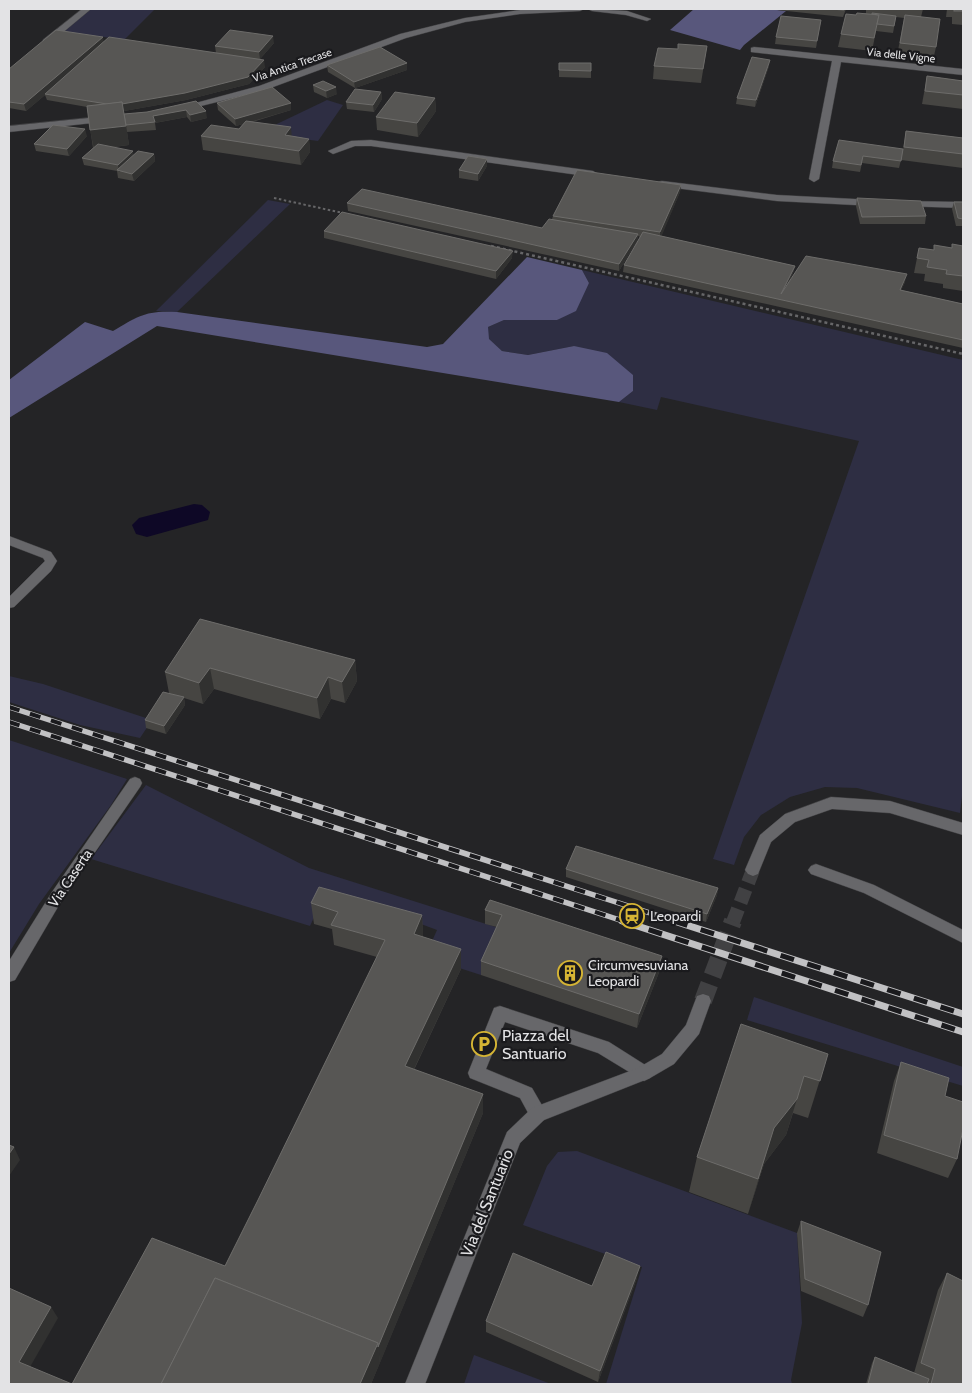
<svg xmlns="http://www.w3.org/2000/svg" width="972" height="1393" font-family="Cabin,sans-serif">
<rect width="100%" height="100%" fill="#242426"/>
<g fill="#2e2e43">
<polygon points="91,9 155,9 124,40 63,31"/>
<polygon points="327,100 343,105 318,141 258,133"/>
<polygon points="268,200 290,204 177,312 156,311"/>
<polygon points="582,270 963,360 963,788 960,813 857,788 825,787 790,797 761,815 744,837 734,865 713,859 859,441 661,397 657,410 619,402 633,391 574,346 528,355 502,351 488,339 488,327 504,320 557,320 589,283"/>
<polygon points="9,676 43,684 152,720 140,738 80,725 9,702"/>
<polygon points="9,740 127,779 111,805 39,904 9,953"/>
<polygon points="146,785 309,868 502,929 481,975 425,957 437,930 327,889 310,926 91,859"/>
<polygon points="754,997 963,1067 963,1086 747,1020"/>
<polygon points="577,1151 797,1233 802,1323 791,1380 792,1384 606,1384 642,1267 523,1225 547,1166 558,1152"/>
<polygon points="474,1355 551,1384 464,1384"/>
</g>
<g fill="#58577c">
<polygon points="694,9 768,9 786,11 744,45 740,50 670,30"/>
<path d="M 527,257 L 582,270 L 589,283 L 576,311 L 557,320 L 504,320 L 488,327 L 489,339 L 502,351 L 528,355 L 574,346 L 607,353 L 633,375 L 633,391 L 619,402 L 157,326 L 9,418 L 9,380 L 85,322 L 113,331 C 138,316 146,310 177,312 L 427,347 L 443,344 Z"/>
</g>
<polygon fill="#0e0826" points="194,504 202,505 210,512 208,520 147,537 136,534 132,525 139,518"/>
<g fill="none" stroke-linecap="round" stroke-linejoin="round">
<polyline stroke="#414143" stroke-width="14" stroke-dasharray="14 7" stroke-linecap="butt" points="733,922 753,870"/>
<polyline stroke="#414143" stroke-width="18" stroke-dasharray="18 9" stroke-linecap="butt" points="703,1001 733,921"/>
<defs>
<g id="service">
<polygon points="82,9 91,9 49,44 43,44 43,40"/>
<polygon points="371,140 593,171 598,174 593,177 371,146 355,146 333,154 328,151 351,141"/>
<polygon points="662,181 777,195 874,200 879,203 874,206 777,201 659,186 659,182"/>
<polygon points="903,201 963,202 963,208 900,206 898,204"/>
<polygon points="9,536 51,552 57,561 51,571 14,607 9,608 9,597 45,561 43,558 9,545"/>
<polygon points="816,864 874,885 963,930 963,943 864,893 811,874 808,870 811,866"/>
<polygon points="500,1006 609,1042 650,1068 652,1073 650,1078 644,1081 598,1053 505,1022 486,1069 532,1088 547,1114 544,1120 538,1122 532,1120 520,1098 470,1078 468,1073 494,1008"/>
</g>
<g id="minor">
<polygon points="584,9 580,11 520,14 465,22 406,38 265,90 181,111 177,108 259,86 400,34 465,18 520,10"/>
<polygon points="588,9 627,11 651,19 647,21 626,15 592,11"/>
<polygon points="754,47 963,69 963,75 841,62 819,179 814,182 809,179 832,61 751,52 751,48"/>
<polygon points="108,116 112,119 111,121 9,132 9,126"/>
<polygon points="135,777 140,779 142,783 140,787 62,900 15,980 9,982 9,961 52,892 130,779"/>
</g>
<g id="tertiary">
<polygon points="831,797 890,801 963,823 963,835 890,813 832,809 795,822 771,842 758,874 753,876 748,874 745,870 760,835 785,814"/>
<polygon points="703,994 709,996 711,1001 699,1034 674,1064 650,1078 544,1120 520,1143 425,1384 405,1384 507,1132 532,1108 638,1068 662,1054 686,1025 697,996"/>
</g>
</defs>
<use href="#service" stroke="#404042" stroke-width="1"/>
<use href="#minor" stroke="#404042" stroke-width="1"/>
<use href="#tertiary" stroke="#404042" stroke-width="1"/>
<polyline stroke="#666668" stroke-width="2" stroke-dasharray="2.5 2.5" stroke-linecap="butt" points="274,198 343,213"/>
<polyline stroke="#666668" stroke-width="2.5" stroke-dasharray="3 3" stroke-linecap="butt" points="491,246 963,354"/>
<use href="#service" fill="#67676a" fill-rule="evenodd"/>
<use href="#minor" fill="#67676a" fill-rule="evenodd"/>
<use href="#tertiary" fill="#67676a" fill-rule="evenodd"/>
<defs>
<g id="rail-far1">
<polyline points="9,707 678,922"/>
<polyline points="9,722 626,922"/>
</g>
<g id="rail">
<polyline points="622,921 963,1032"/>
<polyline points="674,921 963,1014"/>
</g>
</defs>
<use href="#rail-far1" stroke="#c1c1c3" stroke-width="5.5"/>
<use href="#rail" stroke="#c1c1c3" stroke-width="7"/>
<use href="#rail-far1" stroke="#1a1a1d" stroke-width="4" stroke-dasharray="11" stroke-linecap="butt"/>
<use href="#rail" stroke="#1a1a1d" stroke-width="5" stroke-dasharray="14" stroke-linecap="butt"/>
</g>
<g fill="#464542">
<polygon points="768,9 846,9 843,17"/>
<polygon points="866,9 923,9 921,17 936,47 933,60 897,56 904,18 896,17 893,33 876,31 872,51 838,47 841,34 856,15 866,13"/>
<polygon points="947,9 963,9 963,25 952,24 952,17 946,17"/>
<polygon points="821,20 816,48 775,44 776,37"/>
<polygon points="103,37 103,42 216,53 215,46 274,43 260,59 265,67 249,84 186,100 124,111 124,114 147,112 196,101 207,118 191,122 187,117 155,123 156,130 127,132 129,145 114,147 133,155 154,154 155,161 134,181 118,178 117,171 84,165 82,158 93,148 87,107 47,100 45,95 26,111 9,108 9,69"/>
<polygon points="707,46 701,83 653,79 654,66 678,49"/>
<polygon points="407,63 407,70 355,88 328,72 327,65"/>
<polygon points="559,63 591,71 591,78 559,77"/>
<polygon points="769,66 755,107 736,104 737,98"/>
<polygon points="927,76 963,81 963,109 922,104"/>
<polygon points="313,85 337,94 327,98 314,92"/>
<polygon points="381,92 382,99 374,112 347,109 346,102"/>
<polygon points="435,98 436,111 418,137 377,130 376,117"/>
<polygon points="217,103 291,110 252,122 292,136 309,139 310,152 301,165 203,150 201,136 239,129 243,124 236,126 218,110"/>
<polygon points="906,131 963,138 963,168 901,160 899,168 862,163 860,172 832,168 833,161 903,149"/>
<polygon points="87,136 69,156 36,151 34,144"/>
<polygon points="487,166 478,181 459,178 459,170"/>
<polygon points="681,185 680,192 661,236 795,266 793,273 789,281 905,282 901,290 963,304 963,348 623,272 624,265 640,237 638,236 637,241 619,271 348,211 347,203 542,228 552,219 553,216"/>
<polygon points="857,198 926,216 925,224 860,224 856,206"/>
<polygon points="954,202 963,202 963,226 956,226 952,209"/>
<polygon points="324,231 512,258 496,279 324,238"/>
<polygon points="963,246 963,291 943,288 943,284 924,281 925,274 914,273 919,248 933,250"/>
<polygon points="200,619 355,660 357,681 345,703 331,699 320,719 214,689 203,704 184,698 185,705 166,734 146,728 145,720 169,693 165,672"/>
<polygon points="566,869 718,888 717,895 706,922 566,877"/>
<polygon points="490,900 660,970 637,1028 481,975 481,961 497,927 485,924 485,910"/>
<polygon points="311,903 422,915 423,937 461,969 414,1070 483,1094 483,1113 371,1384 72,1384 225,1266 258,1200 377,957 334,945 332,929 314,924"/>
<polygon points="828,1054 808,1118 793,1113 786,1135 764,1164 748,1214 689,1192 697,1157"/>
<polygon points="901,1062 945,1096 957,1159 948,1178 877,1153 894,1081"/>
<polygon points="801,1221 868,1305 863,1317 801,1291 797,1233"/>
<polygon points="947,1273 963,1384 866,1384 872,1363 875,1357 914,1373 938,1290"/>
<polygon points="637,1278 598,1382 486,1332 486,1321 592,1286"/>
</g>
<g fill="#313130">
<polygon points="273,36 274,43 260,59 259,52"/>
<polygon points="103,37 104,44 45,94 45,95 26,111 24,104"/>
<polygon points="264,60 265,67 249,84 186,100 124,111 129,145 94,149 90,130 117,105"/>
<polygon points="770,60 769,66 755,107 756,100"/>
<polygon points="407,63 407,70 355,88 354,82"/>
<polygon points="336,87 337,94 327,98 326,91"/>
<polygon points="381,92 382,99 374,112 373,105"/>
<polygon points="435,98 436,111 418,137 417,123"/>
<polygon points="291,103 291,110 236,126 235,119"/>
<polygon points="186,110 187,117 154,123 153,116"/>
<polygon points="206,111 207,118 191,122 190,115"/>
<polygon points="291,127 292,141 285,135"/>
<polygon points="85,129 87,136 69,156 67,149"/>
<polygon points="309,139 310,152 301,165 299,151"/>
<polygon points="133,151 134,158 119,172 118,165"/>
<polygon points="154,154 155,161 134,181 132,174"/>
<polygon points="487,159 487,166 478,181 478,174"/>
<polygon points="681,185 680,192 660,240 660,232"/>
<polygon points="638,234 637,241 619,271 619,264"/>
<polygon points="513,251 512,258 496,279 496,271"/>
<polygon points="795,266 793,273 780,300 781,294"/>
<polygon points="907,274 905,282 898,297 900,290"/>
<polygon points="355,660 357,681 345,703 342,682"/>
<polygon points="210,668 214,689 203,704 199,683"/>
<polygon points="328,677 331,699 320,719 317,698"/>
<polygon points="184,697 185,705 166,734 164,726"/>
<polygon points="718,888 717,895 706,922 707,914"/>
<polygon points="422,915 423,935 416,955 414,934"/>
<polygon points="461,949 461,969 406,1086 405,1066"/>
<polygon points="662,956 660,970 637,1028 639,1014"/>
<polygon points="804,1076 786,1135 764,1164 748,1214 774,1128"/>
<polygon points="483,1094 483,1113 380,1363 378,1347"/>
<polygon points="14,1147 20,1160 9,1176 9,1154"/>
<polygon points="640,1266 637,1278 598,1382 600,1371"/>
<polygon points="51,1307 58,1318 26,1374 19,1362"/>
<polygon points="378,1343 380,1363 371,1384 360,1384"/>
</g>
<g fill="#575654" stroke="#6d6c6a">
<polygon points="830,9 845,9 844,10"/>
<rect x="954" y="9" width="9" height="2"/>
<polygon points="857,13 879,15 874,38 841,34 846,14 856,15"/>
<polygon points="872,13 896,16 894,26 877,24 879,15 872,14"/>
<polygon points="905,15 940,19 936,47 900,43"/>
<polygon points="781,16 821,20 817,41 776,37"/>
<polygon points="56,30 103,37 24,104 9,102 9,69"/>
<polygon points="230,30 273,36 259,52 215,46"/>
<polygon points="109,37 264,60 248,77 185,93 122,104 122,102 107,104 45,94"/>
<polygon points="678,44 707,46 703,69 654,66 658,48 678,49"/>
<polygon points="380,47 407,63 354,82 327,65"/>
<polygon points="752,57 770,60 756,100 737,98"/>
<polygon points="559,63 591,63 591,71 559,70"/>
<polygon points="927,76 963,81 963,95 925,91"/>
<polygon points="323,81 336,87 326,91 313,85"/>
<polygon points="272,87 291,103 235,119 217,103"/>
<polygon points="355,89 381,92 373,105 346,102"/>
<polygon points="395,92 435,98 417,123 376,117"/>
<polygon points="196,101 206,111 190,115 186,110 153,116 155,122 126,125 124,114 147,112"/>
<polygon points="122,102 126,126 90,130 87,106"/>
<polygon points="246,121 291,127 285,135 309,139 299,151 201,136 211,125 239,129"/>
<polygon points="53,125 85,129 67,149 34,144"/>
<polygon points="906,131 963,138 963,154 904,147"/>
<polygon points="839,140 903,149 901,161 863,156 861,165 833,161"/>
<polygon points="98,144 133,151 118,165 82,158"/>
<polygon points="138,151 154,154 132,174 117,170"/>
<polygon points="468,156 487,159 478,174 459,170"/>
<polygon points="577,170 681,185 660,232 553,216"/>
<polygon points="362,189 542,228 549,219 638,234 619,264 347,203"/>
<polygon points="857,198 921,201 926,216 862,217"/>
<polygon points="954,202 963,202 963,219 958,218"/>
<polygon points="342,212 513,251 496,271 324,231"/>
<polygon points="643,232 795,266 781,294 806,256 907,274 900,290 963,304 963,340 624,265"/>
<polygon points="952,244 963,246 963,276 946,274 947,270 927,267 929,260 917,258 919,248 934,250 934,245 952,248"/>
<polygon points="200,619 355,660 342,682 328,677 317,698 210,668 199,683 165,672"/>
<polygon points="163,692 184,697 164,726 145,720"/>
<polygon points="576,846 718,888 707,914 566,869"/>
<polygon points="319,887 422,915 414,934 461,949 405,1066 483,1094 378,1347 378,1343 215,1278 161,1384 72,1384 152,1238 225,1266 258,1200 385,940 331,925 338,912 311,903"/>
<polygon points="490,900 662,956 639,1014 481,961 502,915 485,910"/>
<polygon points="741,1024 828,1054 820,1081 804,1076 797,1099 774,1128 758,1179 697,1157"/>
<polygon points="901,1062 949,1078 945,1096 963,1102 963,1129 957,1159 884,1135"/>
<polygon points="9,1145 14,1147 9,1154"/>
<polygon points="801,1221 881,1252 868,1305 805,1279"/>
<polygon points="606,1252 640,1266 600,1371 486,1321 513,1253 592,1286"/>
<polygon points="947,1273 963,1281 963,1384 931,1384 935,1369 921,1363"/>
<polygon points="215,1278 378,1343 360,1384 161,1384"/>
<polygon points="9,1288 51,1307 19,1362 72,1384 9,1384"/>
<polygon points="875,1357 929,1379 927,1384 868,1384"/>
</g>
<defs>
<symbol id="station-ring" viewBox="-11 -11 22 22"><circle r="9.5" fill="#1a1a1d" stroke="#d6b534" stroke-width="1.5"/><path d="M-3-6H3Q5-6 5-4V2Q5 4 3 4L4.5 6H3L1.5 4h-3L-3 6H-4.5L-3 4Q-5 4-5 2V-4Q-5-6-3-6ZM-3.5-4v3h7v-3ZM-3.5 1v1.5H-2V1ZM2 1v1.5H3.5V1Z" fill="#d6b534"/></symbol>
<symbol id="building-ring" viewBox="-11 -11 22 22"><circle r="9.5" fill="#1a1a1d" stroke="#d6b534" stroke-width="1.5"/><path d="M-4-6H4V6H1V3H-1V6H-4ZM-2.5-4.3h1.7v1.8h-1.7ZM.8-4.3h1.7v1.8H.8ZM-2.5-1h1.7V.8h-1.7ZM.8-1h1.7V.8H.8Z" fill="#d6b534"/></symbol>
<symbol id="parking-ring" viewBox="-11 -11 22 22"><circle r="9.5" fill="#1a1a1d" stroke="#d6b534" stroke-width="1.5"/><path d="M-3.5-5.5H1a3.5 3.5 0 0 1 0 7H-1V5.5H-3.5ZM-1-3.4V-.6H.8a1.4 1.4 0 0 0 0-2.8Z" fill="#d6b534"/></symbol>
</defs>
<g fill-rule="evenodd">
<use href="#station-ring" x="618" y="902" width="28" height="28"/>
<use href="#building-ring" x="556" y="959" width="28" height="28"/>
<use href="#parking-ring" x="470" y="1030" width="28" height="28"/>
</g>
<g text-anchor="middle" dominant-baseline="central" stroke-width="4.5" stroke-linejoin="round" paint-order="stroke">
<g font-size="11" fill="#e3e3e5" stroke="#1a1a1d">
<text transform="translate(901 55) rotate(6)">Via delle Vigne</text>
<text transform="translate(292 65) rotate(-19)">Via Antica Trecase</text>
</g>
<g font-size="14" fill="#e3e3e5" stroke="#1a1a1d">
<text transform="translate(70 878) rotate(-56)">Via Caserta</text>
</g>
<g font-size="14" fill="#e3e3e5" stroke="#1a1a1d" text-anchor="start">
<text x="650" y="916">Leopardi</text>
<text x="588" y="965">Circumvesuviana<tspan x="588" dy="16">Leopardi</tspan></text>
</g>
<g font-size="16" fill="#e3e3e5" stroke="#1a1a1d" text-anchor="start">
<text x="502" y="1035">Piazza del<tspan x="502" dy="18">Santuario</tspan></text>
</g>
<g font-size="16" fill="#e3e3e5" stroke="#1a1a1d">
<text transform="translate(487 1203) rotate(-68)">Via del Santuario</text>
</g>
</g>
<rect width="972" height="1393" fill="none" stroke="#e3e3e5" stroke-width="20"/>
</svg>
